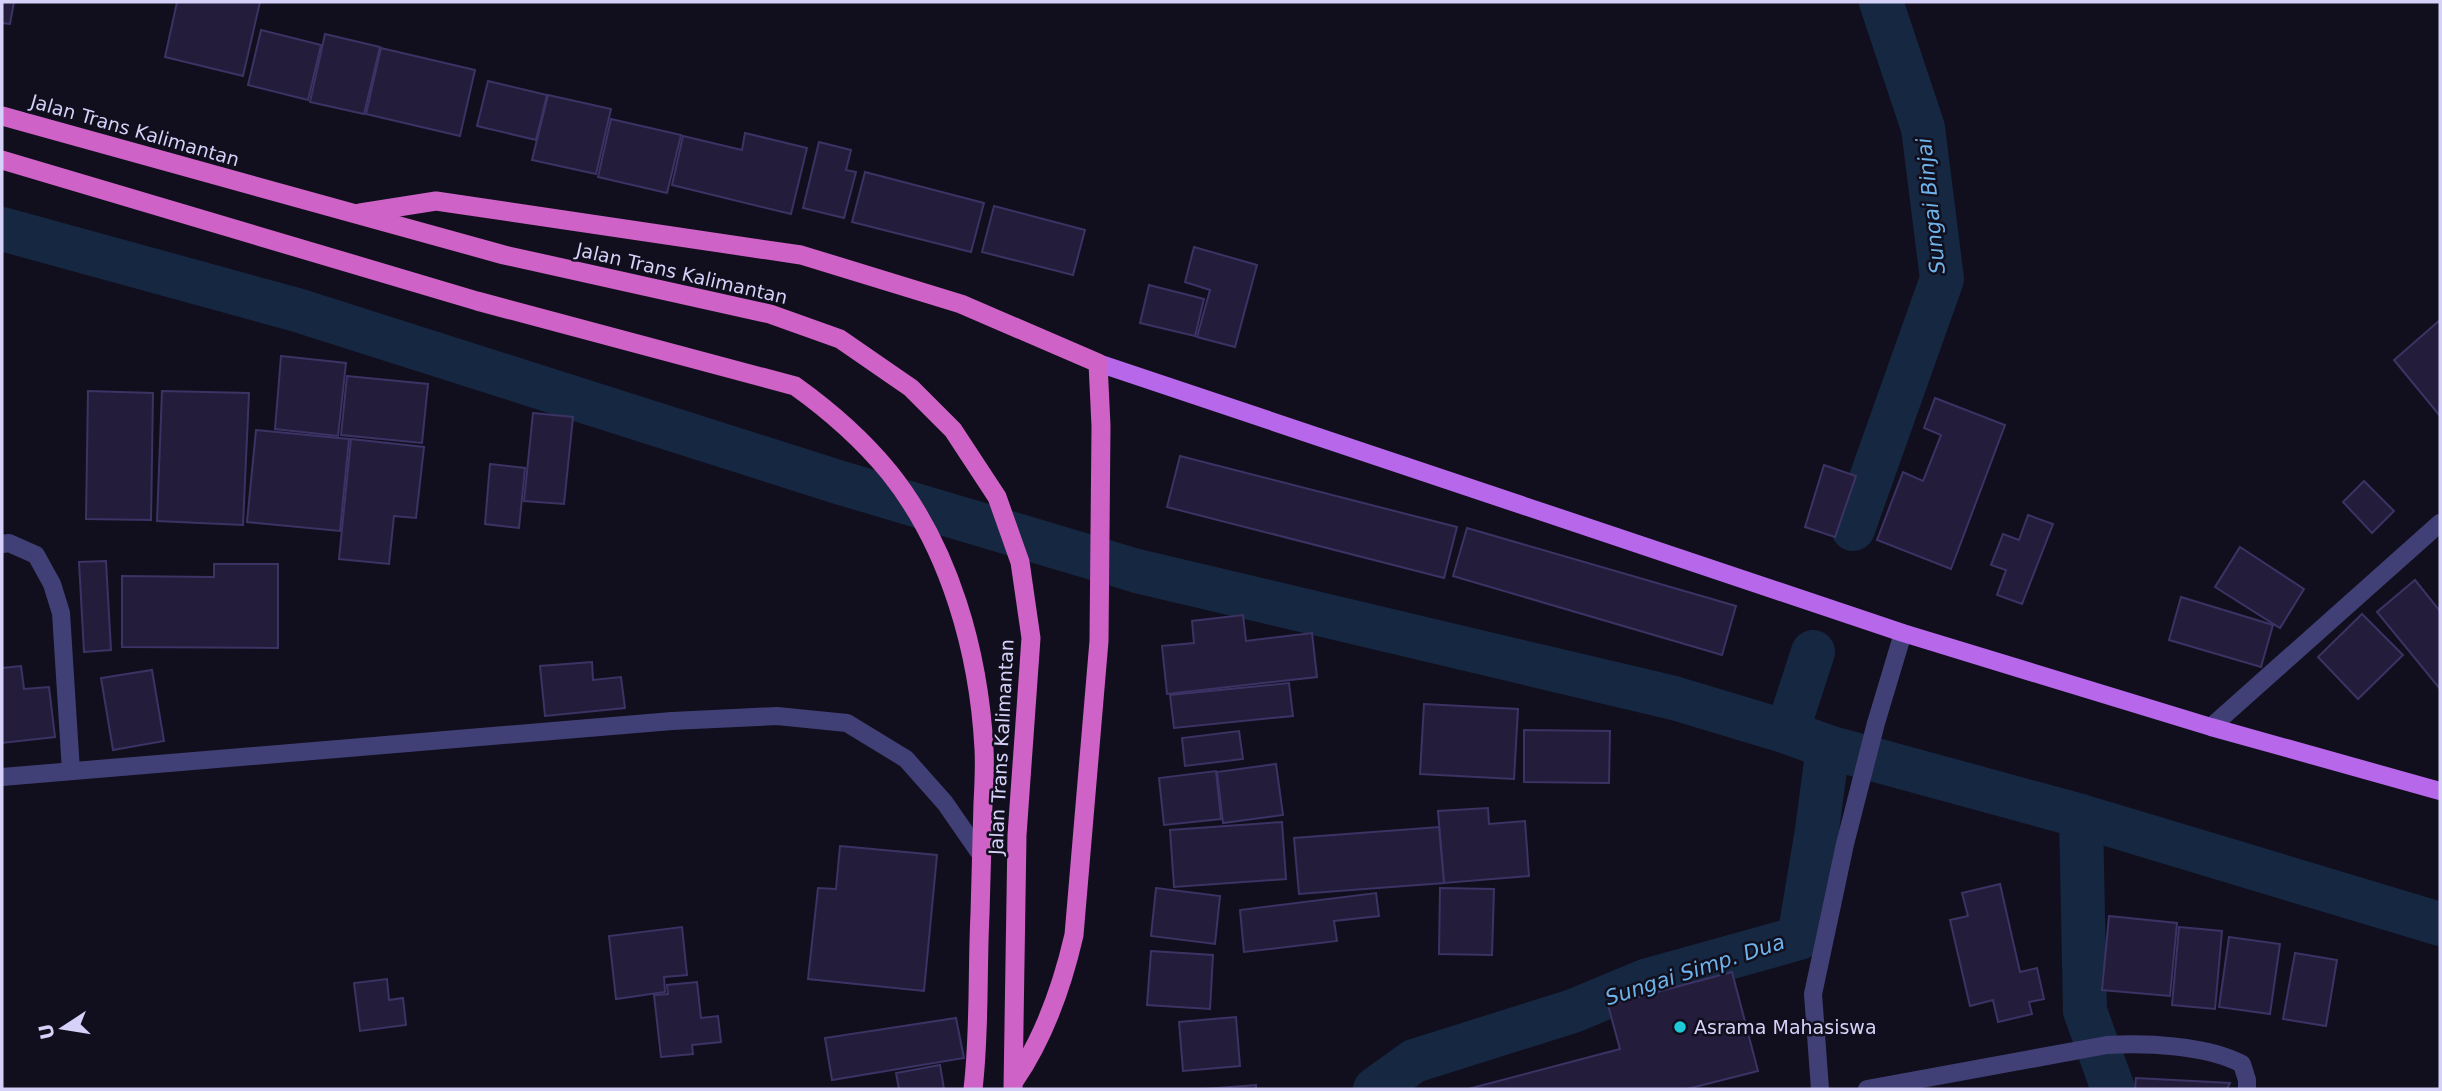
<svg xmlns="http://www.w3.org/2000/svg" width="2442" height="1091" font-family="'DejaVu Sans',sans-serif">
<rect width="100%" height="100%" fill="#110f1d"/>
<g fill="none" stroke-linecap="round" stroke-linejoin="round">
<g stroke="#152741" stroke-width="44">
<polyline points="2,229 297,310 838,482 1137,571 1674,698 1787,732 1828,747 2081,816 2440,924"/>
<polyline points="1853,529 1942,279 1923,128 1881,2"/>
<polyline points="1787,732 1813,652"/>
<polyline points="2081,816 2085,1011 2113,1089"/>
<polyline points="1375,1089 1414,1061 1573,1011 1645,981 1799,938 1817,830 1828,747"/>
</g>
</g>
<g fill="#231d3b" stroke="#3b3364" stroke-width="2">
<polygon points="2,2 14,2 10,24 2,23"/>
<polygon points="177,2 260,2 243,76 165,57"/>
<polygon points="261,30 321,45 308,100 248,85"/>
<polygon points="325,34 380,47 364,114 310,102"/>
<polygon points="381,48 475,70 460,136 366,114"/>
<polygon points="488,81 547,95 536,140 477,126"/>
<polygon points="548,95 611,109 596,174 532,160"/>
<polygon points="611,119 681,135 667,193 598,177"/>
<polygon points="745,133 807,148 791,214 672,185 683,136 742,150"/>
<polygon points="819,142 851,150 846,170 856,172 844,218 803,208"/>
<polygon points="865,172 984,203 971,252 852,222"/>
<polygon points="994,206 1085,230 1073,275 982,252"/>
<polygon points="1194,247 1257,265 1235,347 1197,337 1210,290 1185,282"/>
<polygon points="1149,285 1204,299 1195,336 1140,323"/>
<polygon points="2440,320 2440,416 2394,360"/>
<polygon points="281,356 346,363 338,436 275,429"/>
<polygon points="347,376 428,384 422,443 341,435"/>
<polygon points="88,391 153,393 151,520 86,519"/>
<polygon points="162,391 249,393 243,525 157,521"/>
<polygon points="1935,398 2005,425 1951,569 1877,540 1903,472 1923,481 1941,435 1924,428"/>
<polygon points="533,413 573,417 564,504 524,501"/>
<polygon points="256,430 349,439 340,531 247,522"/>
<polygon points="351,439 424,447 416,518 394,516 389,564 339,559"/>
<polygon points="1180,456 1457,527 1444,578 1167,507"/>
<polygon points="490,464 525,468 519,528 485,524"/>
<polygon points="1824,465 1856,476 1835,537 1805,527"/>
<polygon points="2364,481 2394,511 2372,533 2343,502"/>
<polygon points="2028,515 2053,524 2022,604 1997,595 2006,570 1991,565 2003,534 2019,540"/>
<polygon points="1467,528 1736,606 1722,655 1453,576"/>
<polygon points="2240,547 2304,589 2280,628 2215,587"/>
<polygon points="106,561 111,650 84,652 79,562"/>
<polygon points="214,564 278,564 278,648 122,647 122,576 214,577"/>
<polygon points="2415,580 2440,611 2440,689 2377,612"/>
<polygon points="2181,597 2273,625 2261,667 2169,640"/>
<polygon points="2362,614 2403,655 2358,699 2318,657"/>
<polygon points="1243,615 1246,641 1312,633 1317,677 1167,694 1162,646 1194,643 1192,621"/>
<polygon points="592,662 593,680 621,677 625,708 545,716 540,666"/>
<polygon points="21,666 24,689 49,687 55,737 2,743 2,668"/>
<polygon points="152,670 164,741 113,750 101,678"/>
<polygon points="1289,683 1293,716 1174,728 1170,695"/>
<polygon points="1424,704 1518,709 1514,779 1420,774"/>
<polygon points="1524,730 1610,731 1609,783 1524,782"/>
<polygon points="1239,731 1243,759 1185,766 1182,738"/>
<polygon points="1276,764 1283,815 1223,823 1217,772"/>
<polygon points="1216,771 1221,819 1164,825 1159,778"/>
<polygon points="1488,808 1489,824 1525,821 1529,876 1444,883 1438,811"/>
<polygon points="1282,822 1286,879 1174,887 1170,830"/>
<polygon points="1439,827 1444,883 1299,894 1294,838"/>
<polygon points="840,846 937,855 924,991 808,979 818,888 836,889"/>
<polygon points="2000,884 2020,972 2037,968 2044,999 2029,1002 2032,1014 1998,1022 1993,1000 1970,1006 1950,920 1968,916 1962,893"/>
<polygon points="1156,888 1220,896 1215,944 1151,936"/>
<polygon points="1440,888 1494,889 1492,955 1439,954"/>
<polygon points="1376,893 1379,916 1334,921 1337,941 1244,952 1240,910"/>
<polygon points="2109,916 2177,923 2170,996 2102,990"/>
<polygon points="682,927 687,975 664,977 665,992 616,999 609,936"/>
<polygon points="2179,927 2222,931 2215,1009 2172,1005"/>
<polygon points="2229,937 2280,944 2270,1014 2219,1007"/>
<polygon points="1151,951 1213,955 1210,1009 1147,1005"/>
<polygon points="2295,953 2337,960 2326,1026 2283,1019"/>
<polygon points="1732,972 1758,1071 1687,1089 1468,1089 1620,1049 1608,1005"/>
<polygon points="387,979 389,1000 403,998 406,1025 360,1031 354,983"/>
<polygon points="697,982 701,1018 718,1016 721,1042 692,1045 693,1054 661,1057 654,995 668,994 667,985"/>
<polygon points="1236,1017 1240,1066 1183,1071 1179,1022"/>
<polygon points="956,1018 964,1058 832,1080 825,1038"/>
<polygon points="940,1065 944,1089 899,1089 896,1073"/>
<polygon points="2136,1078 2230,1083 2227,1089 2135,1089"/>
<polygon points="1256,1085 1256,1089 1204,1089"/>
</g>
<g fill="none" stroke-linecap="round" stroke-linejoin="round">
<g stroke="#414076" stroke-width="18">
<polyline points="2,544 9,543 36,555 52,584 61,613 71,771"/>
<polyline points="2211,727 2440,523"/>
<polyline points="2,777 672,721 777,716 847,723 906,759 945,803 981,855"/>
<polyline points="1820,1089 1813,994 1845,844 1876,723 1903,633"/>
<path d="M 1867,1089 L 2107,1045 C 2147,1043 2206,1045 2242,1064 L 2247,1080 L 2247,1089"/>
</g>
<polyline stroke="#b667ea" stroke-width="18" points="1098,363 1903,633 2211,727 2440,791"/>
<g stroke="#cf62c6" stroke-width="19">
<polyline points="2,116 504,255 770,314 840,339 911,388 953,430 997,497 1020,562 1031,638 1017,835 1013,1089"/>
<path d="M 2,160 L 477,301 L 795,386 C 830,411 861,438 889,472 C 950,548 979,653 984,749 C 985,767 984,785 983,803 C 982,840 981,877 980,914 C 977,972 980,1031 973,1089"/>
<path d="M 360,213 L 436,201 L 801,255 L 961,304 L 1098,363 L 1101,426 L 1099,641 L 1074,935 C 1062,987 1045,1036 1015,1080"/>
</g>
</g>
<circle fill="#1ec9d8" stroke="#110f1d" stroke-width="2.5" cx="1680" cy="1027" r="7"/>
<g text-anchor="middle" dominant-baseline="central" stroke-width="5" stroke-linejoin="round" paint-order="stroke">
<g font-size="19" fill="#d5d1f9" stroke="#110f1d">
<text transform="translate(135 130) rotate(16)">Jalan Trans Kalimantan</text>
<text transform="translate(682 273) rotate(13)">Jalan Trans Kalimantan</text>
<text transform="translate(1001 747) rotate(-87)">Jalan Trans Kalimantan</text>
</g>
<g font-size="19" fill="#d5d1f9" stroke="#110f1d" text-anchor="start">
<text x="1694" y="1027">Asrama Mahasiswa</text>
</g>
<g font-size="21" font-style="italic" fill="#6db3ea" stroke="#110f1d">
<text transform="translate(1931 206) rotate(-96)">Sungai Binjai</text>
<text transform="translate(1695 970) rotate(-18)">Sungai Simp. Dua</text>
</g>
</g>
<rect width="2442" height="1091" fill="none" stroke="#d5d1f9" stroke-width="7"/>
<g transform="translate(63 1028) rotate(258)" stroke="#110f1d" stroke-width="5" paint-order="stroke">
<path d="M0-5L12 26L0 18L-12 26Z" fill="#d5d1f9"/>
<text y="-10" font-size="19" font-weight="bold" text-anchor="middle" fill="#d5d1f9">U</text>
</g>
</svg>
